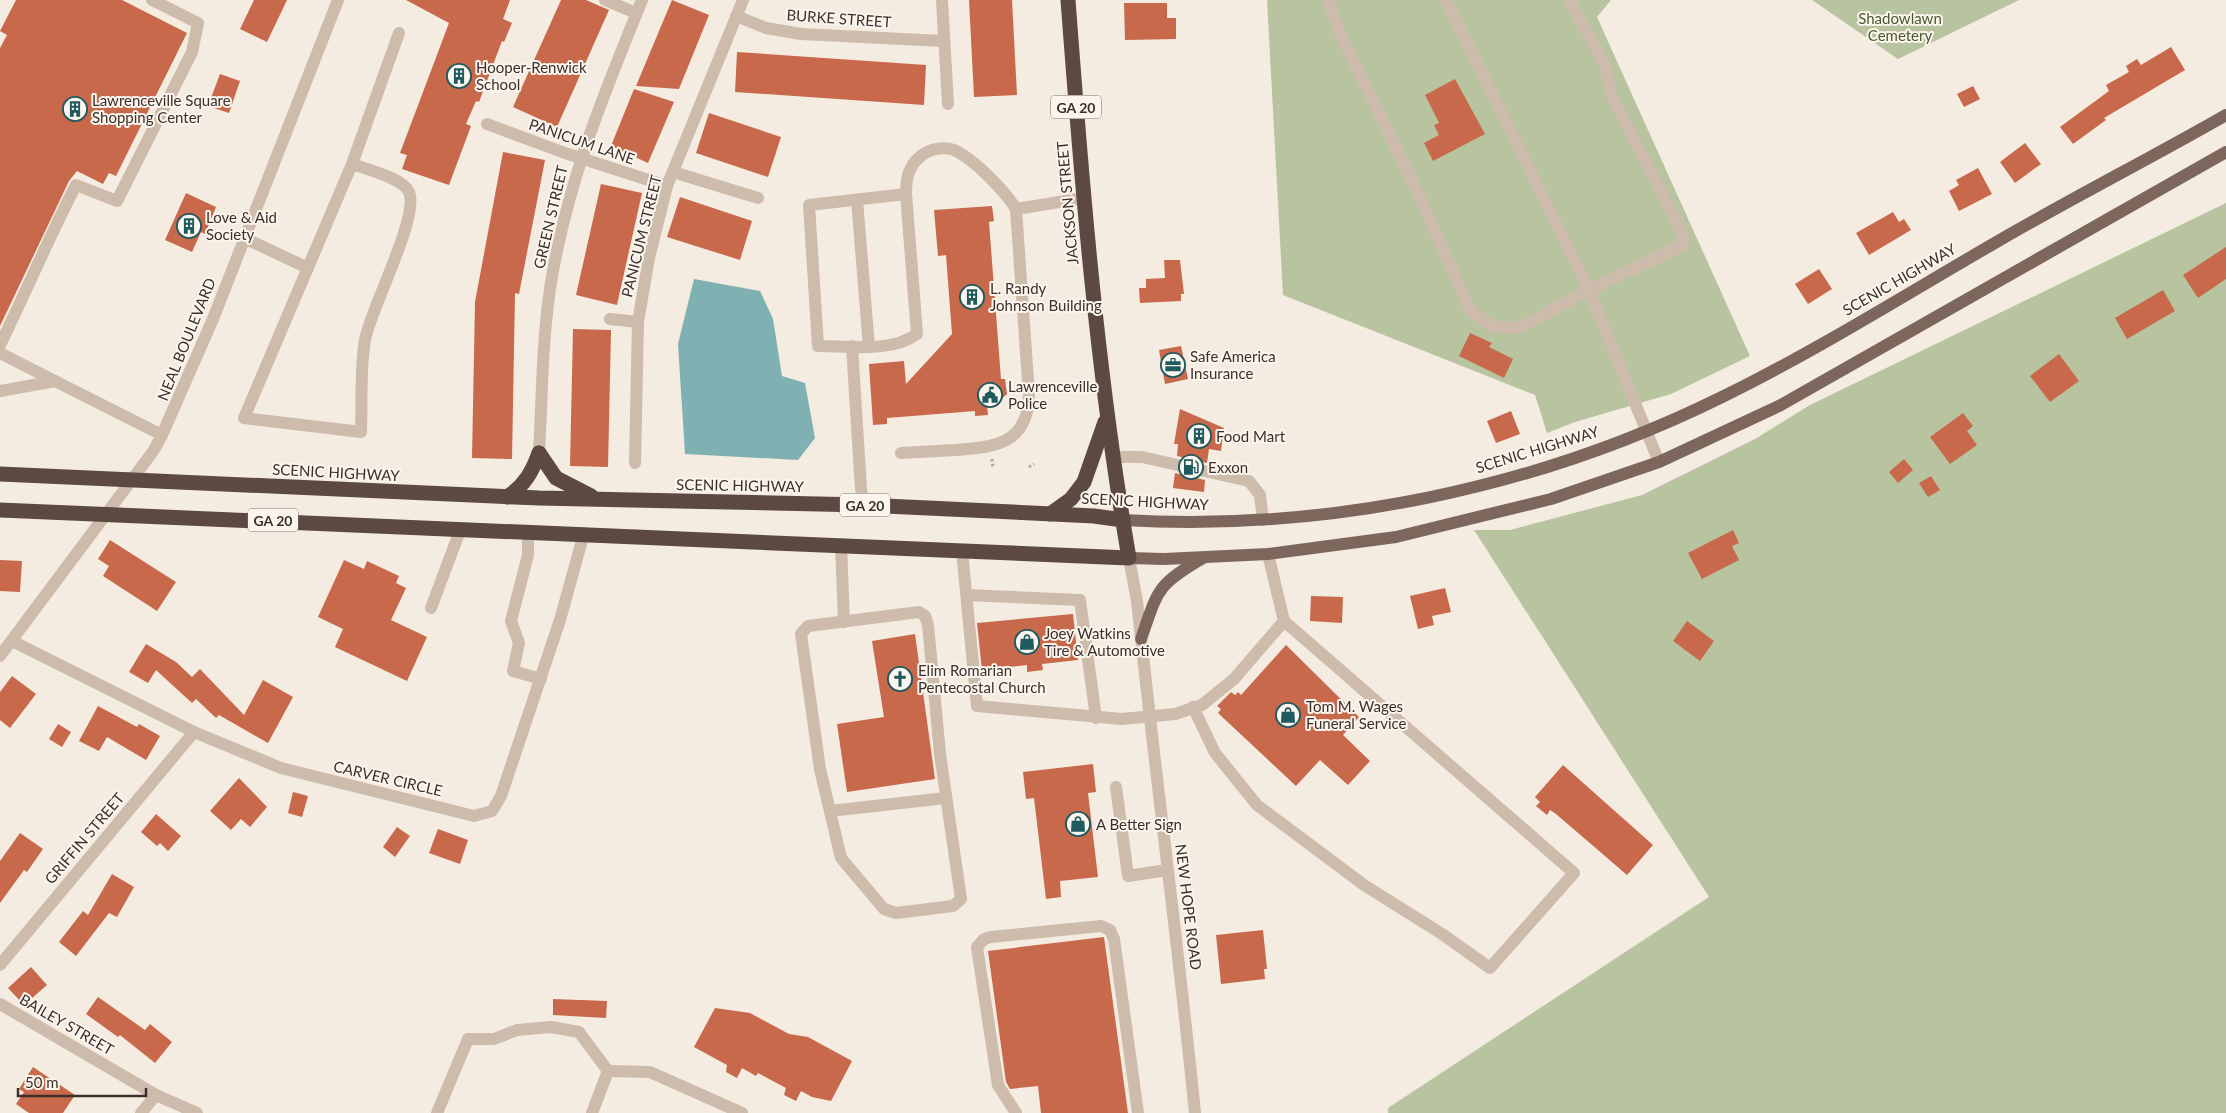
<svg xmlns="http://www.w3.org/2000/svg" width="2226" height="1113" font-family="Lato,sans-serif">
<rect width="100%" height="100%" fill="#f4ebe1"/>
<g fill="#b8c4a0">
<polygon points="1267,0 1611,0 1597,17 1750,356 1671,394 1575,422 1547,433 1535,395 1283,295"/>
<polygon points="1812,0 2019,0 1898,59"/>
<polygon points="2226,203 2226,1113 1388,1113 1388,1108 1709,897 1474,530 1510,530 1642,495 1755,439 1810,405"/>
</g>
<polygon fill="#7fb0b2" points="694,279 760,291 773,319 782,376 805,383 815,438 798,460 685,454 678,344"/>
<g fill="#c8694b">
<polygon points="16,0 122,0 187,33 116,176 109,173 103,184 77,171 69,181 0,326 0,48 7,35 0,31"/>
<polygon points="254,0 287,0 267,42 240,29"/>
<polygon points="406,0 510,0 503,19 512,23 504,42 502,41 479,102 476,101 466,124 471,126 449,185 402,169 407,155 400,153 449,23"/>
<polygon points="561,0 586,0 609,10 557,127 513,107"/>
<polygon points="672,0 709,15 679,89 636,86"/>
<polygon points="969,0 1012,0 1017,95 974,97"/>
<polygon points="1124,3 1167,3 1167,18 1176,18 1176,39 1125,40"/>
<polygon points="2171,47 2185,70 2104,118 2106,120 2073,144 2060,127 2109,91 2106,85 2129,72 2126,66 2137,59 2141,65"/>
<polygon points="737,52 926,65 924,105 735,92"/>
<polygon points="220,74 240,81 229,113 208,106"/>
<polygon points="1455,79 1485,134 1433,161 1424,143 1439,135 1434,125 1439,123 1425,95"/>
<polygon points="1973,86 1980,99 1964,107 1957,94"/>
<polygon points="634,89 674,102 648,163 611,146"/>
<polygon points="709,113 781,137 768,177 696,153"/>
<polygon points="2025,143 2041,164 2015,183 2000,162"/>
<polygon points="503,152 545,160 519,294 515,293 512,459 472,458 475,302"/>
<polygon points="1978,168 1992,194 1959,211 1949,191 1959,185 1956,180"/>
<polygon points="601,184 642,193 617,305 576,295"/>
<polygon points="186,193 216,207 205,234 201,232 192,252 165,240"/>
<polygon points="680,197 752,221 740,260 667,237"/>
<polygon points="992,206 994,221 989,222 1001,379 1005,379 1007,394 997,403 987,406 988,415 975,416 975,411 887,418 887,424 873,425 869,364 904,361 906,384 952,334 946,255 938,256 934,210"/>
<polygon points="1893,212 1899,222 1904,219 1911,230 1869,255 1856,233"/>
<polygon points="2226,247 2226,279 2198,298 2183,275"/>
<polygon points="1164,260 1180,260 1184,294 1181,294 1181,301 1140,303 1139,288 1146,288 1146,279 1165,278"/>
<polygon points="1819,269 1832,289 1808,304 1795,284"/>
<polygon points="2163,290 2175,311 2127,339 2115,318"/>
<polygon points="573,329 611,330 608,467 570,466"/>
<polygon points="1470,333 1492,343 1489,347 1513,359 1504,378 1459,356"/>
<polygon points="1181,346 1188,379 1165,384 1159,350"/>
<polygon points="2059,354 2079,381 2050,402 2030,376"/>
<polygon points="1180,409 1224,428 1221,451 1209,449 1207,463 1177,456 1178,444 1174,444"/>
<polygon points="1511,411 1520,434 1496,443 1487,421"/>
<polygon points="1963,413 1973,426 1967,431 1977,445 1950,464 1930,437"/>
<polygon points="1904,459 1913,470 1898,483 1889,472"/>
<polygon points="1175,473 1205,480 1204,492 1173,488"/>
<polygon points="1931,476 1940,490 1928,497 1919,483"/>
<polygon points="1733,530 1739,543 1732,546 1739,560 1702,579 1688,553"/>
<polygon points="110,540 176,582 157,611 103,576 109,566 98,559"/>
<polygon points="0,560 22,561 20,592 0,591"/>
<polygon points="344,560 364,569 367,561 399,576 396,583 406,588 391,620 427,637 407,681 335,647 343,629 318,617"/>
<polygon points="1445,588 1451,612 1432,616 1434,625 1418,629 1410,596"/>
<polygon points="1311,596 1343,597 1342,623 1310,621"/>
<polygon points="1073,614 1078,660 1042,664 1043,670 1027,672 1027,665 982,670 977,623"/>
<polygon points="1687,621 1714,641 1700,661 1673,641"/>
<polygon points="915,634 935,779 847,792 837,724 884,717 872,641"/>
<polygon points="146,644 176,662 192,677 200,669 244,715 263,680 293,697 268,743 219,715 216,718 196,699 192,703 156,670 148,683 129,672"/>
<polygon points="1286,645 1359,717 1343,735 1370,761 1348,785 1320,760 1296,786 1218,713 1221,709 1217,706 1231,692 1235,695 1238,692 1241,695"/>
<polygon points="12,676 36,694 10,728 0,720 0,692"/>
<polygon points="98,706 137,727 139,724 160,736 146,760 107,737 99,751 79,741"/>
<polygon points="58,724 71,732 62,747 49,739"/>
<polygon points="1093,764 1096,792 1088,793 1098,877 1060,881 1061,897 1046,899 1034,798 1026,799 1023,772"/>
<polygon points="1563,765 1653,845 1627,875 1556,814 1550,810 1547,815 1536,806 1540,802 1535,797"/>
<polygon points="239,778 267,807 250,827 241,819 231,830 210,811"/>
<polygon points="293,792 308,796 302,817 288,813"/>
<polygon points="156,814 181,836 168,851 160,843 157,846 141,832"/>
<polygon points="397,827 410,836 395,857 383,847"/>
<polygon points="438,829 468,840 460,864 429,853"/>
<polygon points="20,833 43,849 27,872 24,870 0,903 0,861"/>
<polygon points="112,874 134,887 117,917 109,913 76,956 59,942 83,911 88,915"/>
<polygon points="1263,930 1267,969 1264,969 1265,979 1221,984 1216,935"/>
<polygon points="1104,937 1128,1113 1041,1113 1038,1086 1010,1089 1006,1082 988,951"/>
<polygon points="31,967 47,985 24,1005 8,988"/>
<polygon points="98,997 145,1030 150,1024 172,1042 155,1063 120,1035 118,1037 86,1014"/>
<polygon points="553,999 607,1001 606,1018 553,1015"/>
<polygon points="715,1008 750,1013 789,1034 808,1037 852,1061 831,1101 812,1097 801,1091 796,1101 784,1095 786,1088 758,1073 756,1076 742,1068 737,1078 726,1072 727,1065 694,1047"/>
<polygon points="33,1067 75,1095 63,1113 29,1113 16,1104 24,1092 19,1089"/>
</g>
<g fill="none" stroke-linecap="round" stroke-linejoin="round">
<g stroke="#b9a596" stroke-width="3" stroke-dasharray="2.5 2.5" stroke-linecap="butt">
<polyline points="992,459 993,469"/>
<polyline points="1029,467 1034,464"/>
</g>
<g stroke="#cdbbac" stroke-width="12">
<polyline points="605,0 636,13"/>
<polyline points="942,0 948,104"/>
<polyline points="1328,0 1340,34 1412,180 1471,312 1494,327 1519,328 1589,290 1683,245 1682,232 1612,97 1605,65 1569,0"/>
<polyline points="1446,0 1589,290 1659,462"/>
<polyline points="736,16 766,28 801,34 943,41"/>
<polyline points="487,124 565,153 667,186"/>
<path d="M 352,164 L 244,418 L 361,432 C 362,403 360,368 365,340 C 370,310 420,216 409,192 C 403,178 366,169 352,164 L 399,33"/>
<polyline points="673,172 758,198"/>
<polyline points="857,200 869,347"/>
<polyline points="1016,209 1083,198"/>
<polyline points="244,238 308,268"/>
<polyline points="610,319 638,322"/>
<path d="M 0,345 C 26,292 49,237 76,185 L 117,201 L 192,52 L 198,23 L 152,0"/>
<polyline points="852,346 861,489 864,505"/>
<polyline points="0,353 55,381"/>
<polyline points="0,391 55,381 162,435"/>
<path d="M 539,453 C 542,399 542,343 550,289 C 566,185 603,96 642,0"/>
<path d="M 901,453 C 920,452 938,451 956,450 C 995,447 1028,444 1029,395 L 1016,209 C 1005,191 974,159 954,150 C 944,146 929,149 921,156 C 908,166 906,179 906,194 L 809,205 L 818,346 C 849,346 891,353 917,334 L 906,194"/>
<polyline points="1112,457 1142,457 1249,481 1260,495 1263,520"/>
<polyline points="635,463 638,322 649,258 667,186 743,0"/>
<polyline points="528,531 528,555 511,621 519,643 513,671 541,679"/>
<polyline points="841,545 844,622"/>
<polyline points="962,551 977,706 1122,719 1175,714 1202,705 1234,679 1284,621 1268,554"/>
<path d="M 1129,558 L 1137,601 C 1155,772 1178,942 1195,1113"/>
<polyline points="967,595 1080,600 1096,718"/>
<polyline points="431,608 461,528"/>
<polygon points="919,612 925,616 928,625 940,754 961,899 953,906 896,913 884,909 841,858 820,769 801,634 808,626"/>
<polyline points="12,641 194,732 281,768 474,816 492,811 501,796 560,620 584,533"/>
<polyline points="0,656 154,450 162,435 213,319 338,0"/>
<polyline points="1193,707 1215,753 1257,805 1364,885 1442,934 1490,968 1574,873 1284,621"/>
<polyline points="1116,787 1128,876 1167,870"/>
<polyline points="830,811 946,798"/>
<polyline points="0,965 194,732"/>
<polyline points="0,1004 156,1095 197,1113"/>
<polyline points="141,1113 156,1095"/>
<polyline points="437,1113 468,1039 494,1039 517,1030 551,1027 579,1032 608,1071"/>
<polyline points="592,1113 608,1071 650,1072 742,1113"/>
<polyline points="1016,1113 998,1085 977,947 984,939 991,937 1101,926 1110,930 1114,939 1138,1113"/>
</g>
<g stroke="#7d675c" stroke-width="12">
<path d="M 1123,520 C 1328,532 1538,488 1722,397 C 1818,350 1908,293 2000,240 C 2074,197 2151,158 2226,115"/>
<polyline points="1129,558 1164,559 1268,554 1396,537 1551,499 1659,462 1779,406 2226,152"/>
<path d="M 1141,639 C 1158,590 1156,585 1203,558"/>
</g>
<g stroke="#5c4a42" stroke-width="15">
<polyline points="539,453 556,478 591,496"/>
<polyline points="0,474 539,498 864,505 1094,516 1123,520"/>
<path d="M 507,497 C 525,485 532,472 539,453"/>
<path d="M 0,510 L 1129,558 C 1097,373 1082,187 1068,0"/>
<polyline points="1050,514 1071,499 1084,482 1105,422"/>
</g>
</g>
<defs>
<symbol id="building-ring" viewBox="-11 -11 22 22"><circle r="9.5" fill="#fbf5ee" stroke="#1f5a5e" stroke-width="1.5"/><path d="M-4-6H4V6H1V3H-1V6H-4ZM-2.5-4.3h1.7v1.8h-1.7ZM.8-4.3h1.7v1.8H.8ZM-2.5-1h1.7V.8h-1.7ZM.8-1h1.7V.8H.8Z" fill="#1f5a5e"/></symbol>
<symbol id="office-ring" viewBox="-11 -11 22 22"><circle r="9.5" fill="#fbf5ee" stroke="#1f5a5e" stroke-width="1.5"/><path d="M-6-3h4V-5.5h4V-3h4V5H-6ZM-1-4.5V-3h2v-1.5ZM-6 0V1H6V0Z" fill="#1f5a5e"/></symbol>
<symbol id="civic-ring" viewBox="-11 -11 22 22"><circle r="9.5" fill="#fbf5ee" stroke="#1f5a5e" stroke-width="1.5"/><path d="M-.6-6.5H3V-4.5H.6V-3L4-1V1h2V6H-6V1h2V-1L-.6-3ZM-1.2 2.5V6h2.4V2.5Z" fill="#1f5a5e"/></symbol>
<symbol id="fuel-ring" viewBox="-11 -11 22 22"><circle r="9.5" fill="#fbf5ee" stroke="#1f5a5e" stroke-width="1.5"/><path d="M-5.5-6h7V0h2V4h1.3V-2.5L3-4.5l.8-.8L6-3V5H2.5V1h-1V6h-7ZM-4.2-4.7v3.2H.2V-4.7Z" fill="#1f5a5e"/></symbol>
<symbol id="shop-ring" viewBox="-11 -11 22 22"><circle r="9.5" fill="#fbf5ee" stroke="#1f5a5e" stroke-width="1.5"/><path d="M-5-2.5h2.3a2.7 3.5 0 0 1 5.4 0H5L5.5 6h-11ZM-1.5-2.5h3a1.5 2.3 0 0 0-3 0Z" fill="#1f5a5e"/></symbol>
<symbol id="church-ring" viewBox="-11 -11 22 22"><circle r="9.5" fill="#fbf5ee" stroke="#1f5a5e" stroke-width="1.5"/><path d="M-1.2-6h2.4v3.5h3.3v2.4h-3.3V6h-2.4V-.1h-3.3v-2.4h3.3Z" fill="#1f5a5e"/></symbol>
</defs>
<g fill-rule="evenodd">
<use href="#building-ring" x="445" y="62" width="28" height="28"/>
<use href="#building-ring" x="61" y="95" width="28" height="28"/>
<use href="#building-ring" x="175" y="212" width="28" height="28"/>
<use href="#building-ring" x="958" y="283" width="28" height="28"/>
<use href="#office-ring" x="1159" y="351" width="28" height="28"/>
<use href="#civic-ring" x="976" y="381" width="28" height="28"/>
<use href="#building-ring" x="1185" y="422" width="28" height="28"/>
<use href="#fuel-ring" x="1177" y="453" width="28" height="28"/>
<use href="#shop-ring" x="1013" y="628" width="28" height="28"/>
<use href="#church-ring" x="886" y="665" width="28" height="28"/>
<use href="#shop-ring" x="1274" y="701" width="28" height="28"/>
<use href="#shop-ring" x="1064" y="810" width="28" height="28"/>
</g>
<g text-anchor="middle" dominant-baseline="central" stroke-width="4" stroke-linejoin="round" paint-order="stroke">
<g fill="#fbf5ee" stroke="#756b66" stroke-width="1">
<rect x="1051" y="95.5" width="50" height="23" rx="4"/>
<rect x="840" y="493.5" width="50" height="23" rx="4"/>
<rect x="248" y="508.5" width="50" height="23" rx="4"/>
</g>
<g font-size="14" font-weight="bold" fill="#3b302b">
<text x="1076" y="107">GA 20</text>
<text x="865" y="505">GA 20</text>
<text x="273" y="520">GA 20</text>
</g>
<g font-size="15" fill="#3b302b" stroke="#fbf5ee">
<text transform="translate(839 18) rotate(4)">BURKE STREET</text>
<text transform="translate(582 141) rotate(19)">PANICUM LANE</text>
<text transform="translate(1067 203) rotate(-95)">JACKSON STREET</text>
<text transform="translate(550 217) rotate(-77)">GREEN STREET</text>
<text transform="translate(641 236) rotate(-76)">PANICUM STREET</text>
<text transform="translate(1899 279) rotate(-30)">SCENIC HIGHWAY</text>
<text transform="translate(186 339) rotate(-68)">NEAL BOULEVARD</text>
<text transform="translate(1537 449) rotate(-17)">SCENIC HIGHWAY</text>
<text transform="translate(336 472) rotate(3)">SCENIC HIGHWAY</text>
<text transform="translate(740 485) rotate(1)">SCENIC HIGHWAY</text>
<text transform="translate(1145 501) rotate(3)">SCENIC HIGHWAY</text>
<text transform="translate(388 778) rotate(13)">CARVER CIRCLE</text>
<text transform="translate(84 838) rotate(-50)">GRIFFIN STREET</text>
<text transform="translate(1189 907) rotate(83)">NEW HOPE ROAD</text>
<text transform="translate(67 1024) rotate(30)">BAILEY STREET</text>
</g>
<g font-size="15" fill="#4a5a2e" stroke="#fbf5ee">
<text x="1900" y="18">Shadowlawn<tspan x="1900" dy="17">Cemetery</tspan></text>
</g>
<g font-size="15" fill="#3b302b" stroke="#fbf5ee" text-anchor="start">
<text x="476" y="67">Hooper-Renwick<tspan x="476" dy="17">School</tspan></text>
<text x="92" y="100">Lawrenceville Square<tspan x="92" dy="17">Shopping Center</tspan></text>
<text x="206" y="217">Love &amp; Aid<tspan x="206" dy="17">Society</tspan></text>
<text x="990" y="288">L. Randy<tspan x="990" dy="17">Johnson Building</tspan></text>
<text x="1190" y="356">Safe America<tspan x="1190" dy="17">Insurance</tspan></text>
<text x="1008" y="386">Lawrenceville<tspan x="1008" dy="17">Police</tspan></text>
<text x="1216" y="436">Food Mart</text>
<text x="1208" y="467">Exxon</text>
<text x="1044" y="633">Joey Watkins<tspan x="1044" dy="17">Tire &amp; Automotive</tspan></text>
<text x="918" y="670">Elim Romarian<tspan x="918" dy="17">Pentecostal Church</tspan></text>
<text x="1306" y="706">Tom M. Wages<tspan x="1306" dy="17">Funeral Service</tspan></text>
<text x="1096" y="824">A Better Sign</text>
</g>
</g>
<path d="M18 1088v8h128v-8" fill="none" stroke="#3b302b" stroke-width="2.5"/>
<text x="25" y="1088" font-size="15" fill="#3b302b" stroke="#fbf5ee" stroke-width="4" paint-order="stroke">50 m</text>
</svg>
